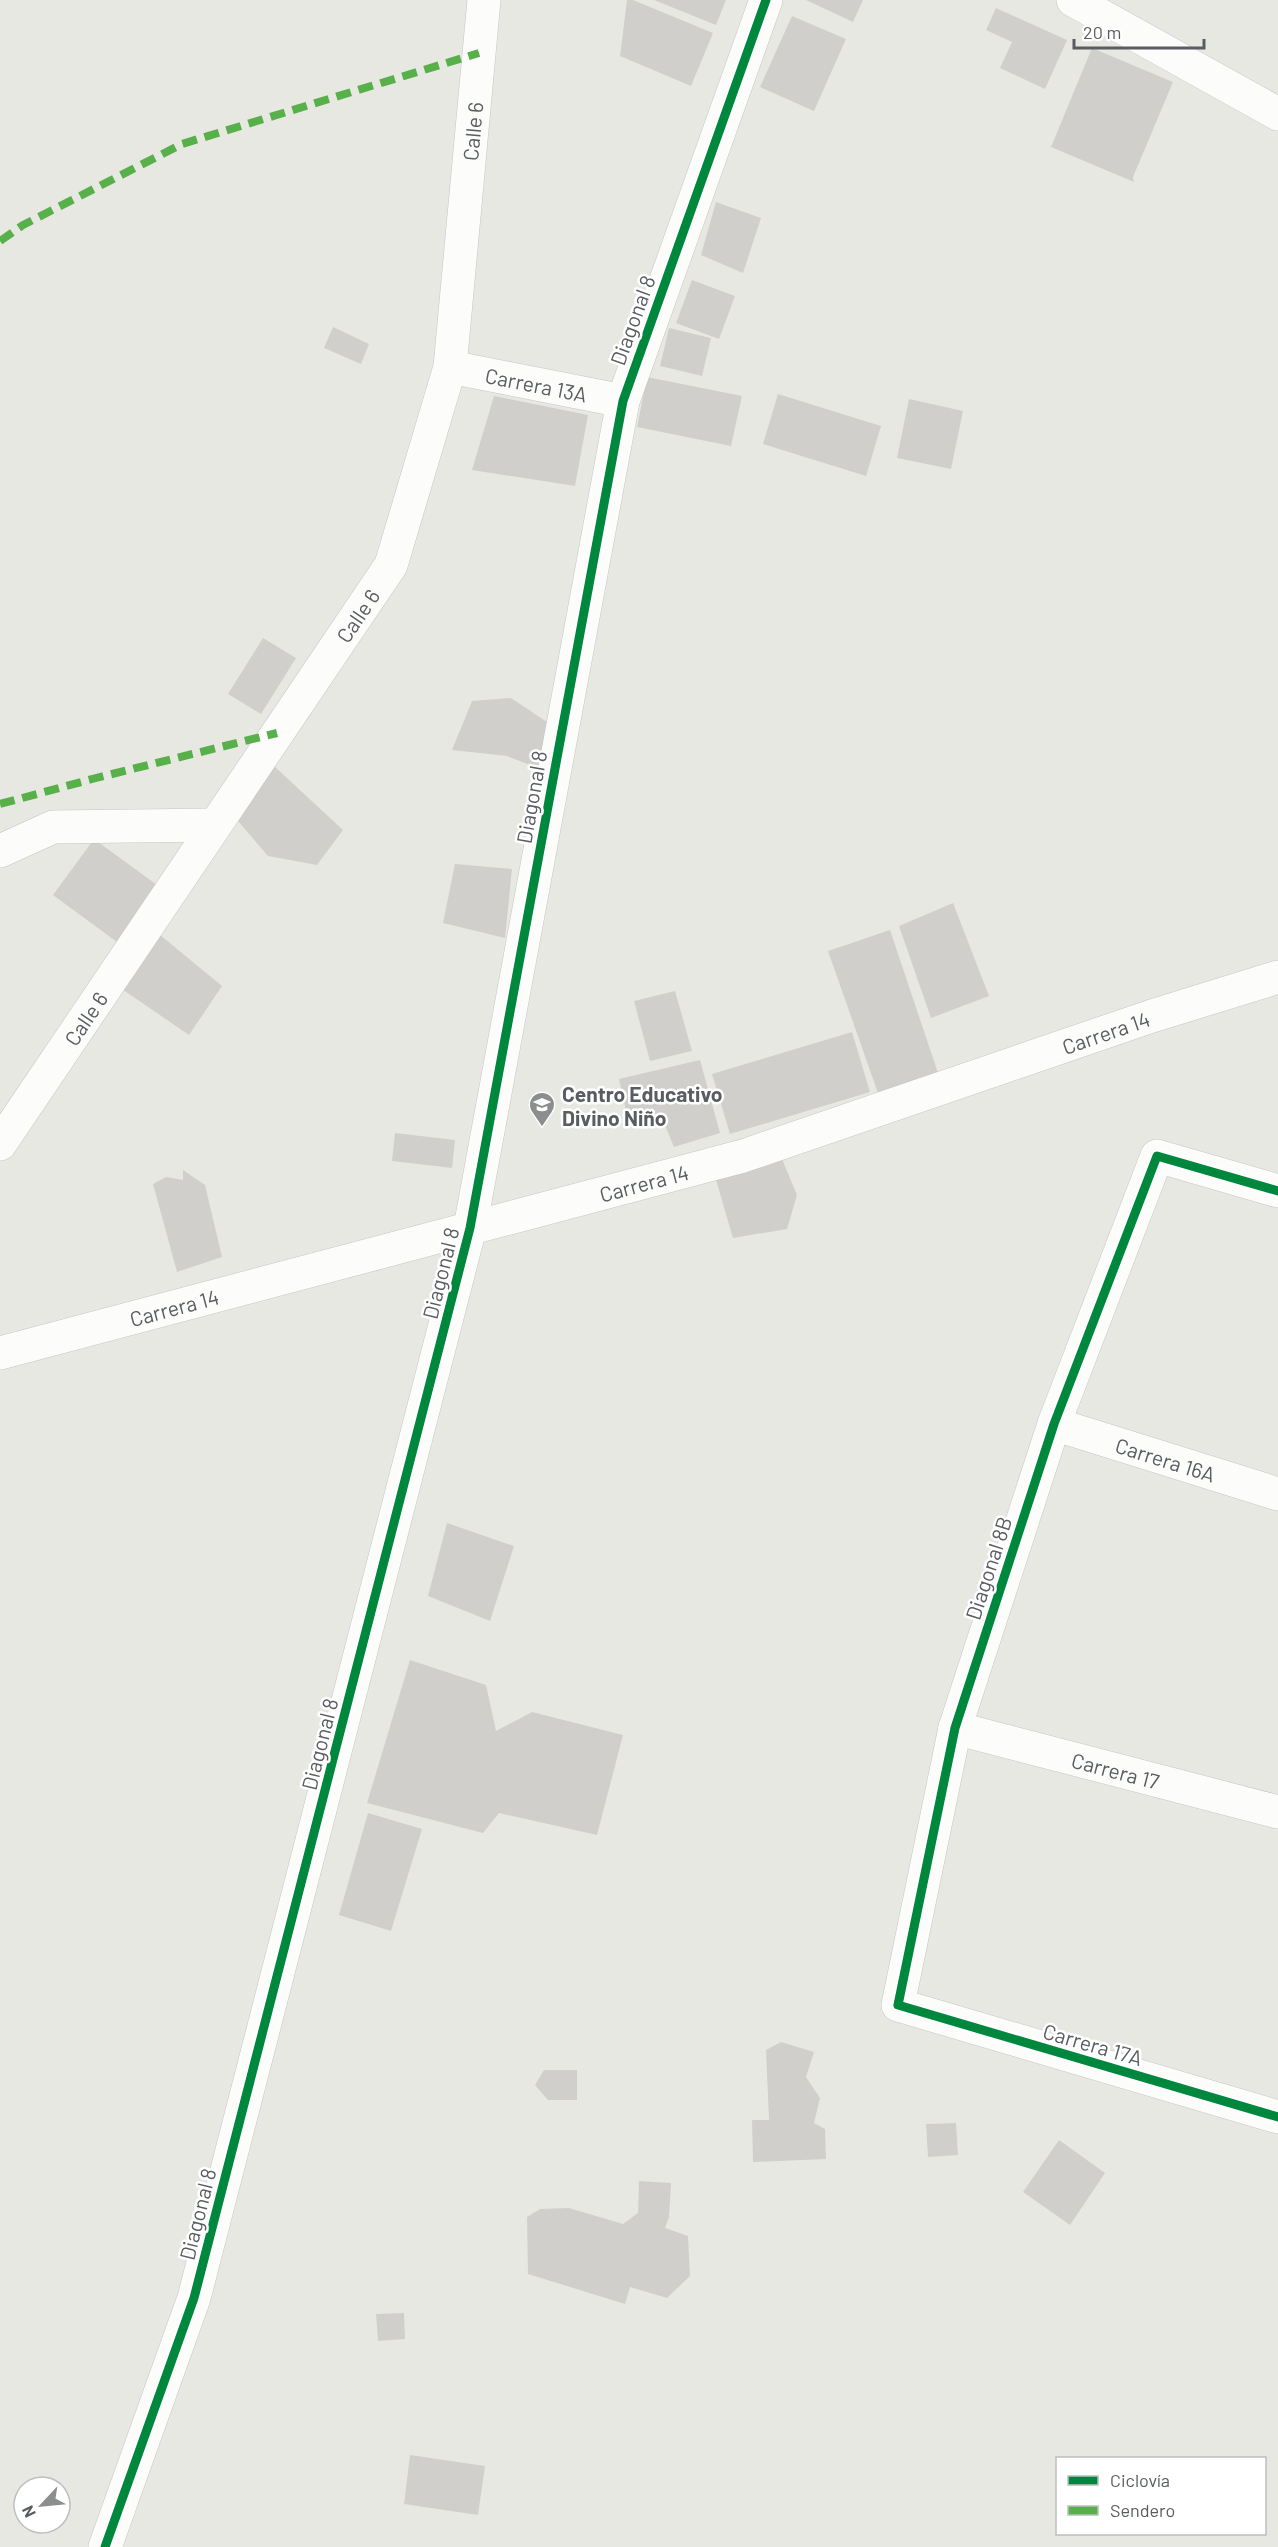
<svg xmlns="http://www.w3.org/2000/svg" width="1278" height="2547" font-family="Barlow,sans-serif">
<rect width="100%" height="100%" fill="#e8e8e3"/>
<g fill="#d0cfcc">
<polygon points="627,0 633,0 713,33 691,86 620,56"/>
<polygon points="654,0 726,0 716,25"/>
<polygon points="806,0 863,0 853,22"/>
<polygon points="996,8 1067,40 1045,89 1000,68 1012,42 986,30"/>
<polygon points="792,16 846,39 814,111 760,87"/>
<polygon points="1092,48 1173,82 1133,177 1134,182 1051,147"/>
<polygon points="716,202 761,218 743,273 701,255"/>
<polygon points="692,280 735,296 719,339 676,323"/>
<polygon points="333,327 369,344 361,364 324,348"/>
<polygon points="669,328 711,338 702,376 660,366"/>
<polygon points="647,377 742,396 731,446 637,427"/>
<polygon points="778,394 881,426 866,476 763,444"/>
<polygon points="494,396 588,415 575,486 472,470"/>
<polygon points="909,399 963,411 951,469 897,458"/>
<polygon points="263,638 296,658 261,714 228,694"/>
<polygon points="511,698 550,724 538,768 507,756 452,750 472,701"/>
<polygon points="274,766 343,830 317,865 268,856 238,821"/>
<polygon points="94,839 157,885 117,942 53,895"/>
<polygon points="455,864 512,869 505,938 443,923"/>
<polygon points="953,903 989,996 931,1018 899,926"/>
<polygon points="890,930 939,1076 879,1096 828,951"/>
<polygon points="160,935 222,986 189,1035 119,987"/>
<polygon points="675,991 692,1051 650,1061 634,1001"/>
<polygon points="852,1032 870,1092 730,1134 712,1074"/>
<polygon points="700,1060 720,1133 674,1147 660,1113 629,1124 619,1079"/>
<polygon points="395,1133 455,1140 452,1168 392,1161"/>
<polygon points="782,1159 797,1195 787,1229 733,1238 716,1180"/>
<polygon points="183,1170 205,1185 222,1257 177,1272 153,1184 166,1177 183,1180"/>
<polygon points="447,1523 514,1546 490,1621 428,1596"/>
<polygon points="410,1660 486,1685 496,1731 532,1712 623,1735 597,1835 499,1813 483,1833 367,1803"/>
<polygon points="368,1813 422,1829 391,1931 339,1915"/>
<polygon points="781,2042 814,2052 806,2077 820,2098 814,2123 825,2129 826,2159 753,2162 752,2120 769,2120 766,2050"/>
<polygon points="544,2070 577,2070 577,2100 548,2100 535,2085"/>
<polygon points="956,2123 958,2155 928,2157 926,2124"/>
<polygon points="1059,2140 1105,2173 1070,2225 1023,2192"/>
<polygon points="639,2181 671,2183 669,2217 665,2228 688,2236 690,2276 667,2298 630,2287 625,2304 528,2274 527,2217 540,2209 569,2208 623,2224 638,2213"/>
<polygon points="404,2313 405,2339 378,2341 376,2314"/>
<polygon points="410,2455 485,2466 478,2515 404,2504"/>
</g>
<g fill="none" stroke-linecap="round" stroke-linejoin="round">
<defs>
<g id="minor">
<polyline points="1073,0 1278,114"/>
<path id="s1" d="M 450,367 L 623,401"/>
<polyline points="0,851 53,827 214,825"/>
<path id="s2" d="M 0,1144 L 391,565 L 450,367 L 484,0"/>
<polyline points="1278,1191 1157,1156 1054,1424 955,1728 898,2005 1278,2117"/>
<path id="s3" d="M 0,1353 L 743,1156 L 1152,1016 L 1278,977"/>
<path id="s4" d="M 1054,1424 L 1278,1494"/>
<path id="s5" d="M 955,1728 L 1278,1812"/>
<polyline points="105,2547 194,2298 470,1228 623,401 766,0"/>
</g>
</defs>
<use href="#minor" stroke="#c5c5c5" stroke-width="34"/>
<use href="#minor" stroke="#fcfcfb" stroke-width="33"/>
<g stroke="#58b04a" stroke-width="8" stroke-dasharray="15 8" stroke-linecap="butt">
<polyline points="0,241 23,225 182,144 479,53"/>
<polyline points="0,804 96,778 277,733"/>
</g>
<defs>
<g id="cycleway">
<polyline points="1278,1191 1157,1156 1054,1424 955,1728 898,2005 1278,2117"/>
<polyline points="105,2547 194,2298 470,1228 623,401 766,0"/>
</g>
</defs>
<use href="#cycleway" stroke="#fff" stroke-width="13"/>
<use href="#cycleway" stroke="#00873e" stroke-width="9"/>
</g>
<defs>
<symbol id="school-pin" viewBox="-11 -11 22 30"><path d="M0 17L-7.5 6A9.5 9.5 0 1 1 7.5 6Z" fill="#8b8d8e" stroke="#fff"/><path d="M0-5L7-2L0 1L-7-2ZM-4 1L0 2.5L4 1V4Q0 6-4 4Z" fill="#fff"/></symbol>
</defs>
<g fill-rule="evenodd">
<use href="#school-pin" x="527" y="1090" width="30" height="40"/>
</g>
<g text-anchor="middle" dominant-baseline="central" stroke-width="5" stroke-linejoin="round" paint-order="stroke">
<g font-size="21" fill="#595c60" stroke="#fff">
<text stroke="none"><textPath href="#s2" startOffset="1142">Calle 6</textPath></text>
<text transform="translate(632 320) rotate(-70)">Diagonal 8</text>
<text stroke="none"><textPath href="#s1" startOffset="88">Carrera 13A</textPath></text>
<text stroke="none"><textPath href="#s2" startOffset="638">Calle 6</textPath></text>
<text transform="translate(531 797) rotate(-80)">Diagonal 8</text>
<text stroke="none"><textPath href="#s2" startOffset="152">Calle 6</textPath></text>
<text stroke="none"><textPath href="#s3" startOffset="1152">Carrera 14</textPath></text>
<text stroke="none"><textPath href="#s3" startOffset="666">Carrera 14</textPath></text>
<text transform="translate(440 1273) rotate(-76)">Diagonal 8</text>
<text stroke="none"><textPath href="#s3" startOffset="180">Carrera 14</textPath></text>
<text stroke="none"><textPath href="#s4" startOffset="117">Carrera 16A</textPath></text>
<text transform="translate(988 1568) rotate(-72)">Diagonal 8B</text>
<text transform="translate(319 1744) rotate(-76)">Diagonal 8</text>
<text stroke="none"><textPath href="#s5" startOffset="166">Carrera 17</textPath></text>
<text transform="translate(1093 2044) rotate(16)">Carrera 17A</text>
<text transform="translate(197 2214) rotate(-76)">Diagonal 8</text>
</g>
<g font-size="21" font-weight="bold" fill="#595c60" stroke="#fff" text-anchor="start">
<text x="562" y="1093">Centro Educativo<tspan x="562" dy="24">Divino Niño</tspan></text>
</g>
</g>
<rect x="1056" y="2457" width="210" height="78" fill="#ffffff" stroke="#bdbebf" stroke-width="1.5"/>
<rect x="1068" y="2476" width="30" height="9" fill="#00873e" stroke="#bdbebf" stroke-width="1.5"/>
<text x="1110" y="2487" font-size="18" fill="#595c60">Ciclovía</text>
<rect x="1068" y="2506" width="30" height="9" fill="#58b04a" stroke="#bdbebf" stroke-width="1.5"/>
<text x="1110" y="2517" font-size="18" fill="#595c60">Sendero</text>
<g transform="translate(42 2505) rotate(244)"><circle r="28" fill="#ffffff" stroke="#bdbebf" stroke-width="1.5"/>
<path d="M0-4.5L10 22L0 15L-10 22Z" fill="#8b8d8e"/>
<text y="-9" font-size="16" font-weight="bold" text-anchor="middle" fill="#595c60">N</text>
</g>
<path d="M1074 39v9h130v-9" fill="none" stroke="#595c60" stroke-width="3"/>
<text x="1083" y="39" font-size="18" fill="#595c60" stroke="#ffffff" stroke-width="4.5" paint-order="stroke">20 m</text>
</svg>
